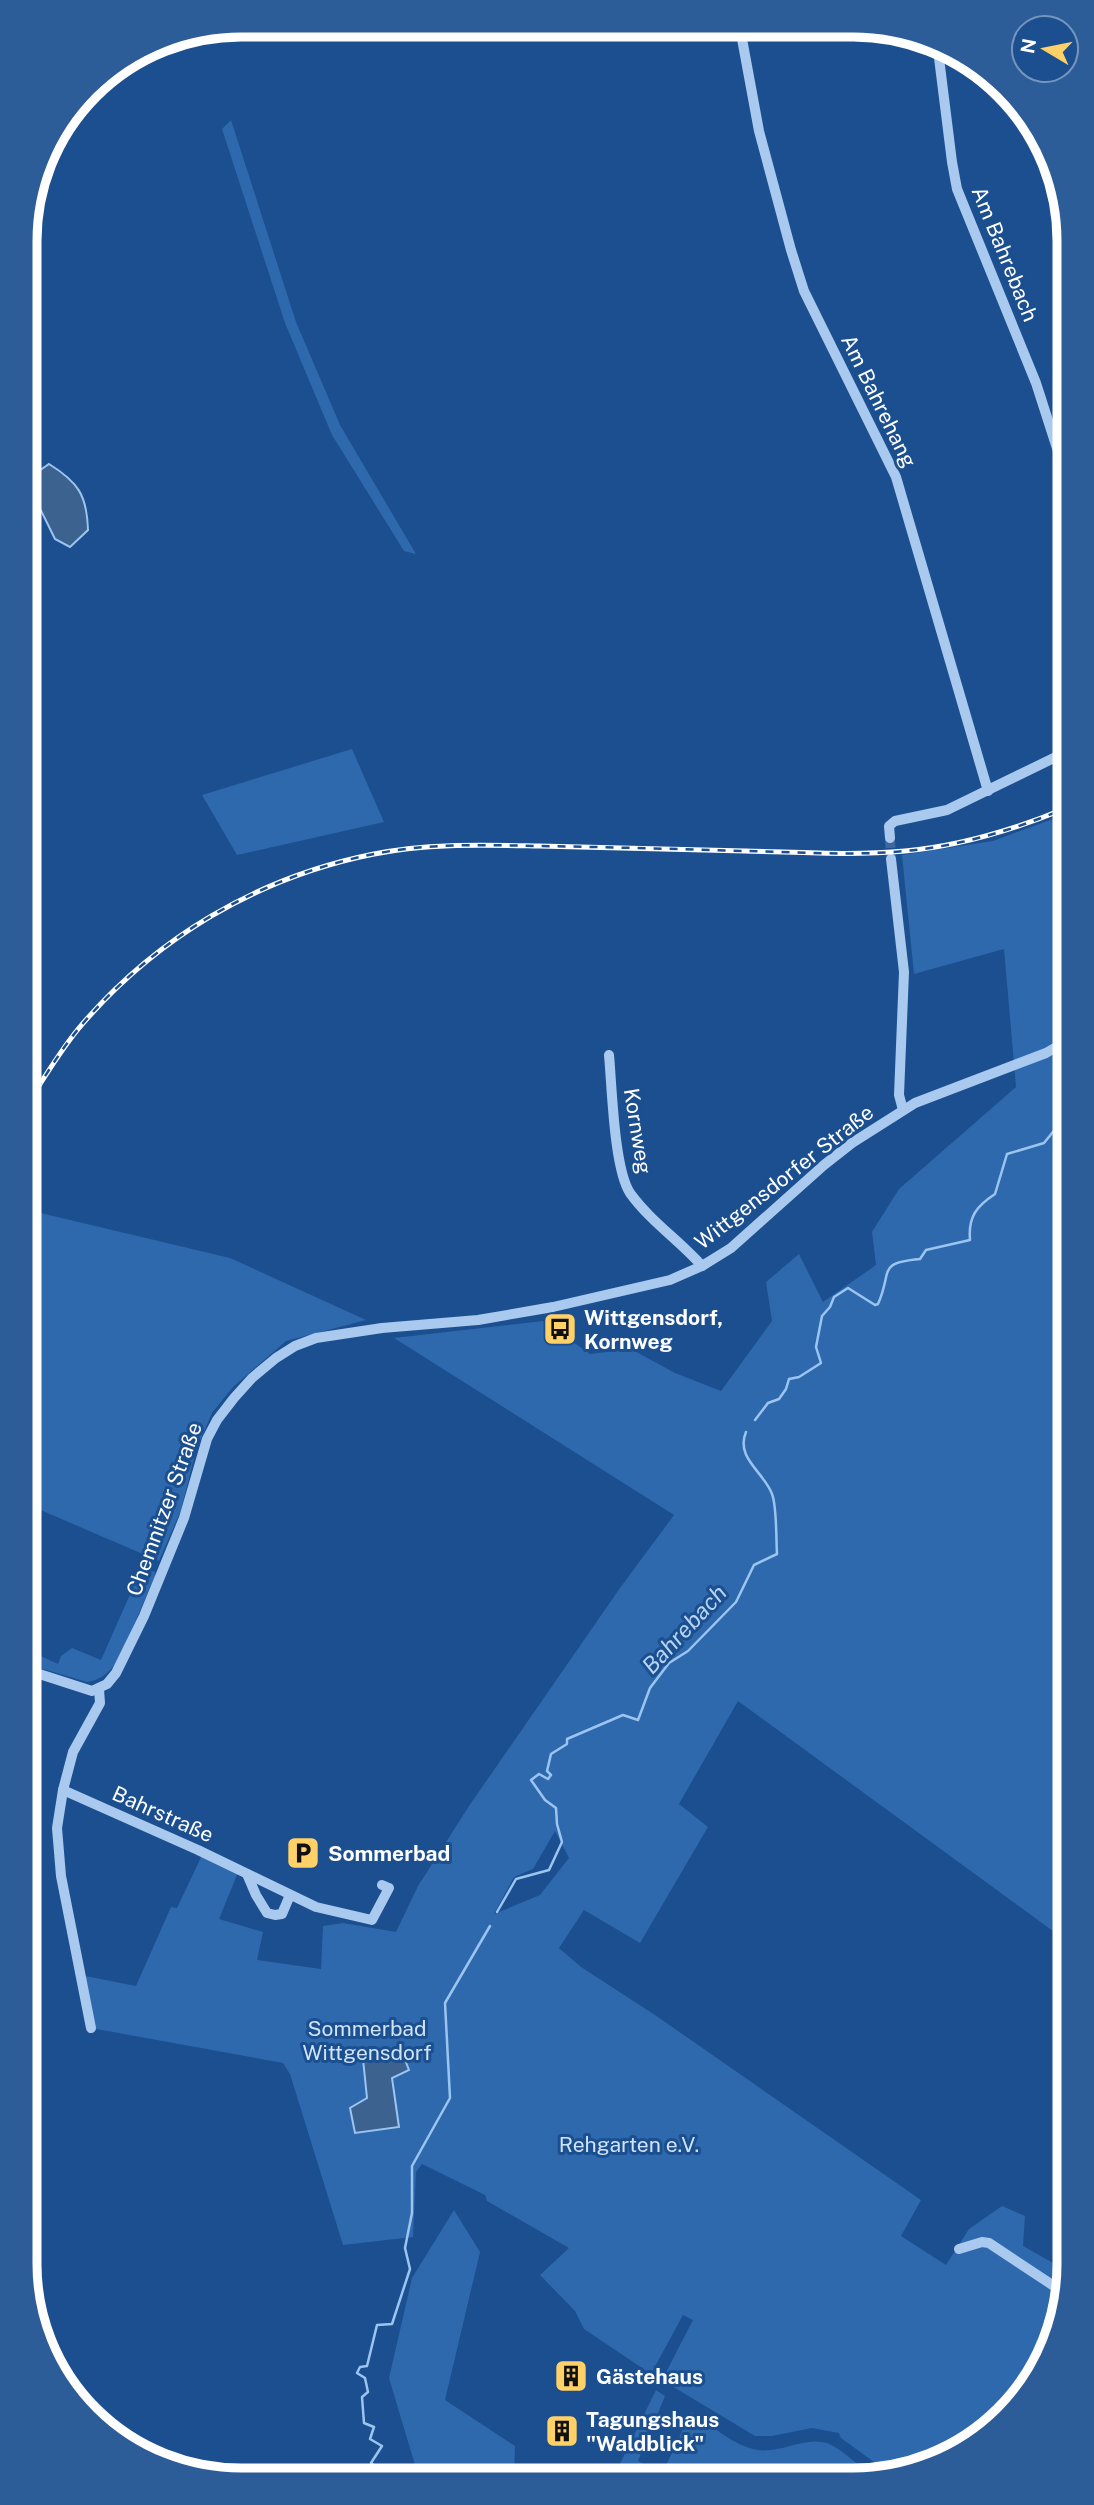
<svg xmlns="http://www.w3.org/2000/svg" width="1094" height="2505" font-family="'Public Sans',sans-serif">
<rect width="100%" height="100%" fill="#1b4f8f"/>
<g fill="#2e69ad" fill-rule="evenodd">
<polygon points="231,120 296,322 340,425 416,554 404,551 332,435 285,323 222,129"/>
<polygon points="352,749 384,822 237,855 202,795"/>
<path d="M 1064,815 L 1068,1942 L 738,1701 L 679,1804 L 708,1827 L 640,1943 L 584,1910 L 559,1948 L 581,1967 L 655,2015 L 921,2200 L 901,2236 L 946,2265 L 969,2229 L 1002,2206 L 1025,2216 L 1023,2246 L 1069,2272 L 1053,2347 L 1025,2396 L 974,2444 L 910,2473 L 889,2473 L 841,2438 L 839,2433 L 812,2428 L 772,2436 L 755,2436 L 662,2380 L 693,2320 L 683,2315 L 651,2374 L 584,2329 L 575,2311 L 540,2275 L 569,2248 L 487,2201 L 485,2195 L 422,2164 L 416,2172 L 413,2237 L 343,2245 L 290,2074 L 283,2063 L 91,2028 L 80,1975 L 136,1986 L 171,1907 L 177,1908 L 203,1853 L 239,1870 L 219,1919 L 263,1932 L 257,1960 L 321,1969 L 323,1926 L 343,1923 L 396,1932 L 418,1886 L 469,1806 L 620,1588 L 674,1515 L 394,1338 L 543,1321 L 590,1354 L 631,1349 L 675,1373 L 721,1391 L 772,1321 L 766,1282 L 799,1254 L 823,1302 L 876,1265 L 872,1232 L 899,1189 L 1016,1087 L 1004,949 L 914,974 L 902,855 L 993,841 ZM 555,1831 L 569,1858 L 540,1895 L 494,1914 L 514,1877 L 533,1869 Z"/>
<polygon points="28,1210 230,1258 366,1320 286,1341 233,1387 212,1413 196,1450 181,1510 159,1561 29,1505"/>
<path d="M 145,1568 L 155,1572 L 155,1576 L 118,1661 C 109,1672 101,1680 87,1682 L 30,1665 L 30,1651 L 58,1664 L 61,1656 L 72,1648 L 101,1660 L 140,1572 Z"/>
<polygon points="454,2210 480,2252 445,2400 515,2446 514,2475 418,2475 389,2378 412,2278"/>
<path d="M 656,2390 L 665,2396 L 638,2461 L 662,2474 L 691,2412 C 712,2425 733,2446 758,2450 C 781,2454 806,2435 829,2444 C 843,2450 856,2464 869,2473 L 615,2474 Z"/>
</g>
<g fill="#3c6290" stroke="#9cc4f0" stroke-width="2">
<path d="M 49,464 C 78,482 87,495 88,530 L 70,547 L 55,539 L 26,480 Z"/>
<polygon points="403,2055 409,2070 392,2078 399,2127 355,2133 350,2108 367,2098 363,2059"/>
</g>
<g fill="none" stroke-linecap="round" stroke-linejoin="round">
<g stroke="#9cc4f0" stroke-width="2.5">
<polyline points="26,465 33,474"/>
<path d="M 755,1420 L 768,1403 L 779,1399 L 786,1389 L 789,1379 L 799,1377 L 821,1363 L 816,1347 L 822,1316 L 830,1307 L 834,1297 L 848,1288 L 875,1305 L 878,1304 C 893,1271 876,1263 920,1259 L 926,1250 L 970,1240 C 968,1216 977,1206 995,1194 L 1007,1154 L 1044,1143 L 1065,1117"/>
<path d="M 497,1912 L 516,1879 L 549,1870 L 562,1842 L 557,1824 L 556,1808 L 545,1800 L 531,1780 L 539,1774 L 548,1779 L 551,1775 L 547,1771 L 551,1754 L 567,1744 L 567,1739 L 623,1715 L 638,1720 L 650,1688 L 669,1663 L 688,1651 L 736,1602 L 754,1565 L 777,1554 C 776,1540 777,1506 772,1494 C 764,1472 735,1458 746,1432"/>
<polyline points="387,2476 371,2463 382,2446 370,2439 374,2427 364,2423 362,2397 368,2392 365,2378 357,2373 360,2367 367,2366 377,2325 392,2324 410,2269 405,2248 412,2213 412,2166 450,2098 445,2003 490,1926"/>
</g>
<polyline stroke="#3d69a0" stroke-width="10" stroke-dasharray="10 5" stroke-linecap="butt" points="890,838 891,859"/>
<g stroke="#a9c9ee" stroke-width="10">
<polyline points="740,28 759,131 791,250 804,291 896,477 988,791"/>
<polyline points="938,50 952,162 957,189 1036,383 1063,467"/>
<polyline points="890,838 889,826 895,821 947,810 1064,753"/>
<polyline points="891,859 904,972 899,1095 903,1110"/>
<path d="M 609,1055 C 612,1087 614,1169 630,1193 C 650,1221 680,1241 702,1266"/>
<polyline points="30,1671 92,1691 107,1684 116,1673 144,1616 184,1518 207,1439 217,1420 234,1398 252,1378 276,1358 295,1346 316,1338 382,1328 478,1320 553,1307 670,1280 702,1266 731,1248 824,1165 852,1143 915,1103 1046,1053 1065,1042"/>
<polyline points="63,1790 198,1850 316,1907 372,1920 389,1888 382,1885"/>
<polyline points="247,1874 256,1895 267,1913 275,1915 282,1914 290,1895"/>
<polyline points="91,2028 61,1876 57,1828 63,1790 73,1752 100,1703 99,1689"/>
<polyline points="959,2249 982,2242 989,2243 1066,2294"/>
</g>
<defs>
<path id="rail" d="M 28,1103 C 44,1078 60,1051 79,1028 C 155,938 258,877 374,854 C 428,843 484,845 539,846 C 607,847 676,849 745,851 C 797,852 852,856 905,851 C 960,846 1013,830 1064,809"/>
</defs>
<use href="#rail" stroke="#fff" stroke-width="5"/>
<use href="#rail" stroke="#1b4f8f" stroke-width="2.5" stroke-dasharray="8" stroke-linecap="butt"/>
</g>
<defs>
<symbol id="bus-square" viewBox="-11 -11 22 22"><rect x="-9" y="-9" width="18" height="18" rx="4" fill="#ffd166" stroke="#1b4f8f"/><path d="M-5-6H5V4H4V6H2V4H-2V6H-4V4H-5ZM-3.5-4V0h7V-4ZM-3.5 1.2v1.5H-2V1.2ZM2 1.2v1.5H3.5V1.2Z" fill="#111"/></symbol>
<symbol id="parking-square" viewBox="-11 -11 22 22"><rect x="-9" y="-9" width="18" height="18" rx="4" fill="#ffd166" stroke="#1b4f8f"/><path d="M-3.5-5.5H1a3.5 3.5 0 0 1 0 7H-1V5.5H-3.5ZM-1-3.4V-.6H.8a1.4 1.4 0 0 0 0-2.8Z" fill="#111"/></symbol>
<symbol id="building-square" viewBox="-11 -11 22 22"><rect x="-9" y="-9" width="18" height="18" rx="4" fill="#ffd166" stroke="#1b4f8f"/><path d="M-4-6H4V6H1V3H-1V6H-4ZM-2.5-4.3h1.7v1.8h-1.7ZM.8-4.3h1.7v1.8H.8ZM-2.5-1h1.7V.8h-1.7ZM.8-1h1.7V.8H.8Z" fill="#111"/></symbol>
</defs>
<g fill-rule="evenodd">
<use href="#bus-square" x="541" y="1310" width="38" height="38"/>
<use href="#parking-square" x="284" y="1834" width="38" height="38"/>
<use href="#building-square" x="552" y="2357" width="38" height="38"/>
<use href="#building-square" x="543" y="2412" width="38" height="38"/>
</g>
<g text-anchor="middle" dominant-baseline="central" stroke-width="6" stroke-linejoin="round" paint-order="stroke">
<g font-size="21" fill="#fff" stroke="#1b4f8f">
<text transform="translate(1005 254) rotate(68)">Am Bahrebach</text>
<text transform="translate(879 401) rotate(64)">Am Bahrehang</text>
<text transform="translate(638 1131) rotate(81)">Kornweg</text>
<text transform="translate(784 1177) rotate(-38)">Wittgensdorfer Straße</text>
<text transform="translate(164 1509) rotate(-70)">Chemnitzer Straße</text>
<text transform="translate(163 1814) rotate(24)">Bahrstraße</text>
</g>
<g font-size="21" font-weight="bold" fill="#fff" stroke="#1b4f8f" text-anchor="start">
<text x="584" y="1317">Wittgensdorf,<tspan x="584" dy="24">Kornweg</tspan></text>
<text x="328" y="1853">Sommerbad</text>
<text x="596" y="2376">Gästehaus</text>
<text x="586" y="2419">Tagungshaus<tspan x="586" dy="24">"Waldblick"</tspan></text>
</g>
<g font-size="21" fill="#cfe3fa" stroke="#1b4f8f">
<text x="367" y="2028">Sommerbad<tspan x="367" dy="24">Wittgensdorf</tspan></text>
<text x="629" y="2144">Rehgarten e.V.</text>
</g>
<g font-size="23" font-style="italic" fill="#b5d3f5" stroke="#1b4f8f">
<text transform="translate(684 1629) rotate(-47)">Bahrebach</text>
</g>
</g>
<path d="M0 0H1094V2505H0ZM241 37H853A204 204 0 0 1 1057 241V2264A204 204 0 0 1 853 2468H241A204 204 0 0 1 37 2264V241A204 204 0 0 1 241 37Z" fill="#2d5d98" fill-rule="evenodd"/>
<path fill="none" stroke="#fff" stroke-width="9" d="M241 37H853A204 204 0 0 1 1057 241V2264A204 204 0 0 1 853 2468H241A204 204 0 0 1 37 2264V241A204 204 0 0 1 241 37Z"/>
<g transform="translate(1045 49) rotate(280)"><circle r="33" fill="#1b4f8f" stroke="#7695bc" stroke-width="2"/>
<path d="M0-5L12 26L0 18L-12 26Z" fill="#ffd166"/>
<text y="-10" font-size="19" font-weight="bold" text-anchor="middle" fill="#ffffff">N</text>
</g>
</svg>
